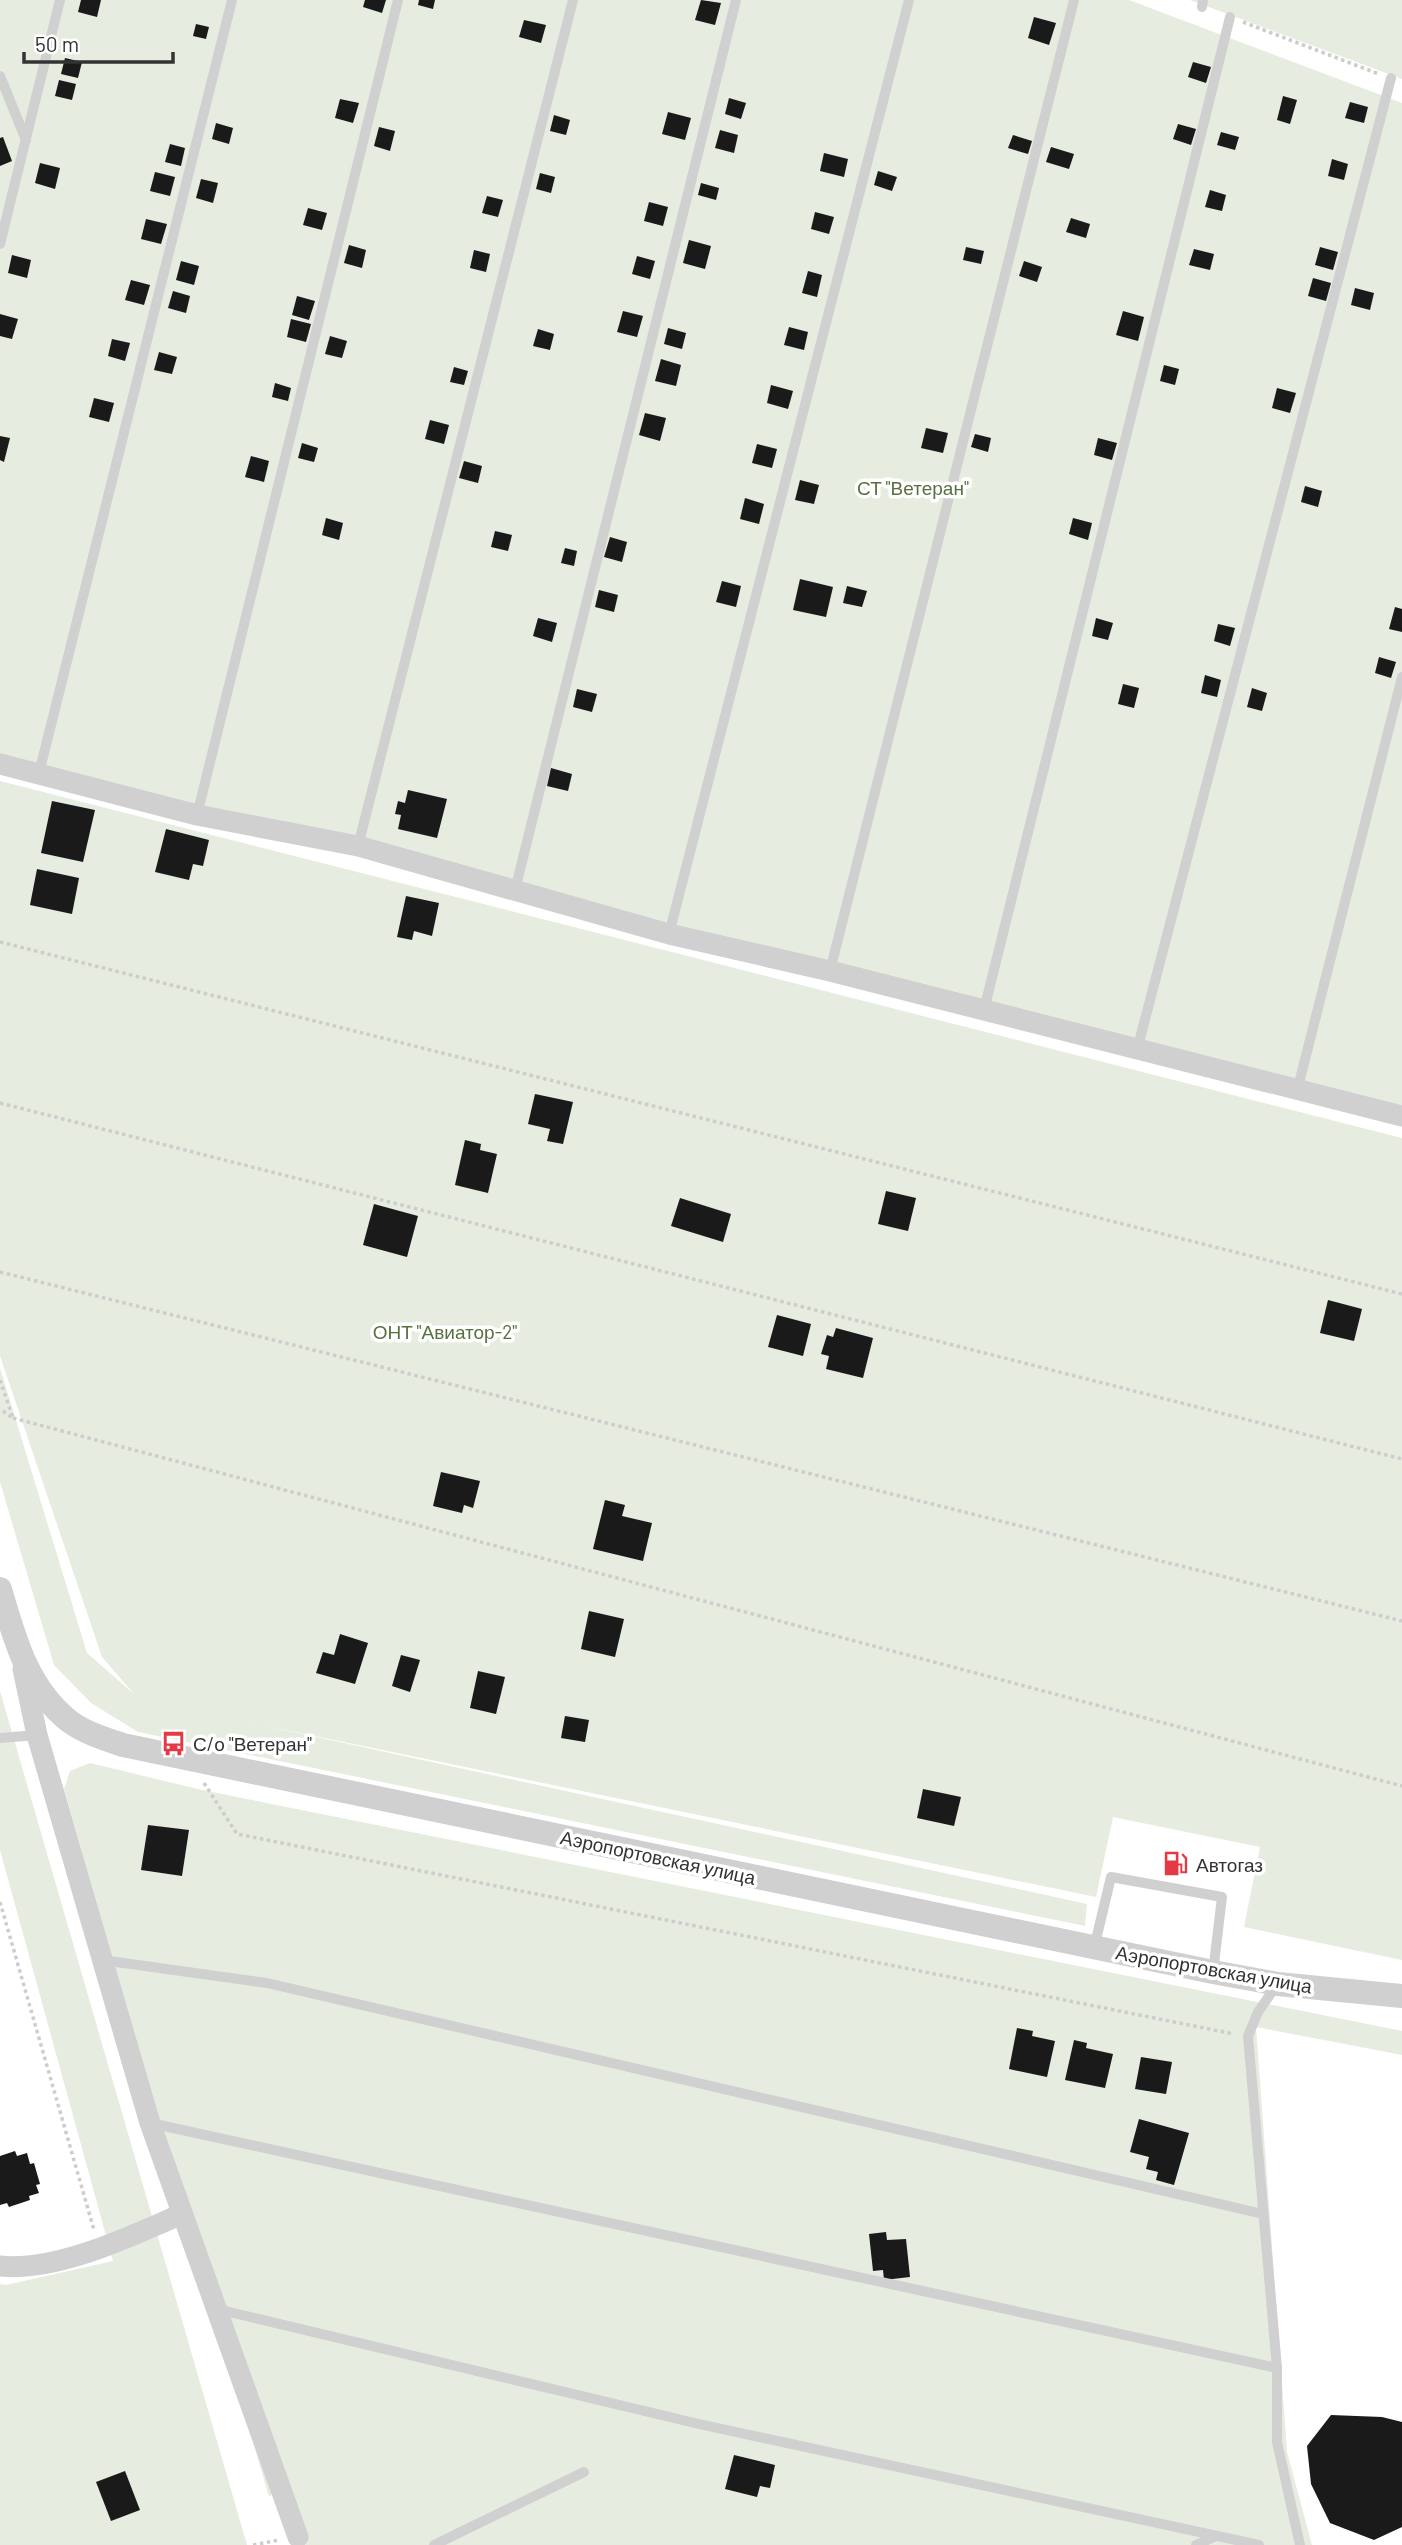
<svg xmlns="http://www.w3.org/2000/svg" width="1402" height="2545" font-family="Barlow,sans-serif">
<rect width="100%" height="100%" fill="#fff"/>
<g fill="#e6ecdf" fill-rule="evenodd">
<polygon points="0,0 1129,0 1402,103 1402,1114 0,758"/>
<polygon points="1190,0 1402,0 1402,79"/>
<polygon points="0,781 1402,1138 1402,1960 1244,1927 1260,1847 1113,1817 1096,1897 247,1722 1087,1904 1085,1926 138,1732 91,1703 54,1665 0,1482 0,1368 87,1653 134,1694 102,1657 0,1356"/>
<polygon points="0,1691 247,2545 0,2545 0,2284 6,2285 113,2261 0,1850"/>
<path d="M 90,1763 L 202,1790 L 1402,2031 L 1402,2055 L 1256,2027 L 1287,2452 L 1312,2545 L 306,2545 L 281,2485 L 269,2497 L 64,1789 L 70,1771 ZM 148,1825 L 189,1831 L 182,1876 L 141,1870 Z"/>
</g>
<g fill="#1a1a1a">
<polygon points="81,0 101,0 97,17 78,12"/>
<polygon points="365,0 386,0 382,13 363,7"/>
<polygon points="419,0 435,0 433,9 418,5"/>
<polygon points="701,0 721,3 715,25 695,20"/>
<polygon points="1034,17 1056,23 1049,45 1028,38"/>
<polygon points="524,20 546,25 541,43 519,37"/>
<polygon points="196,24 209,27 206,39 193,36"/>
<polygon points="65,58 82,62 78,78 61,74"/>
<polygon points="1193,62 1211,67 1206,83 1188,77"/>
<polygon points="59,80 76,84 72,100 55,96"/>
<polygon points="1283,96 1297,100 1290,124 1277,120"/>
<polygon points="729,98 746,103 741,119 725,114"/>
<polygon points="340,99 359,103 353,123 335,118"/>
<polygon points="1350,102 1368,107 1364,123 1345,118"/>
<polygon points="668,112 691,118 685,140 662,134"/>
<polygon points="554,115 570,120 566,135 550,131"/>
<polygon points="216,123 233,128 229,144 212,139"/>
<polygon points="1178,124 1196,129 1191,145 1173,139"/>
<polygon points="379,127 395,131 390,151 374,146"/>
<polygon points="720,130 738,135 734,153 715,148"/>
<polygon points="1221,132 1239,137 1235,150 1217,145"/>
<polygon points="1013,135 1032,141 1028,154 1008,148"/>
<polygon points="3,137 12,161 0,166 0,138"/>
<polygon points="170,144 185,148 181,166 165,162"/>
<polygon points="1051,147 1074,154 1069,169 1046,162"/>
<polygon points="824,153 848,159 844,177 820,171"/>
<polygon points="1332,159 1348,164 1344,180 1328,176"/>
<polygon points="40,163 60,168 55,189 35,183"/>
<polygon points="878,171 897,177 892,191 874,185"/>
<polygon points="155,172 175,177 170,196 150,191"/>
<polygon points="540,173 555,177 551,193 536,189"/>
<polygon points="201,179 218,183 213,203 196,198"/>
<polygon points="701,183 719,188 716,200 698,195"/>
<polygon points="1210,190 1226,195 1222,211 1205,207"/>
<polygon points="487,196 503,200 498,217 482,213"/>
<polygon points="649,202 668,207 663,226 644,221"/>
<polygon points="308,208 327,213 322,230 303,225"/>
<polygon points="815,212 834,217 829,234 811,229"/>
<polygon points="1071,218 1090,224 1086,238 1066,232"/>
<polygon points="146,219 167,224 161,244 141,239"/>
<polygon points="689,240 711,246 705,269 683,263"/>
<polygon points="349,245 366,250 362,268 344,263"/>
<polygon points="966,247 984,251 981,264 963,260"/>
<polygon points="1320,247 1338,252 1333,270 1315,265"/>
<polygon points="1194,249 1214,254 1210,270 1189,265"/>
<polygon points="474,250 490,254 486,272 470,268"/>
<polygon points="12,255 31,260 27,278 8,273"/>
<polygon points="637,256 655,261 650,279 632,274"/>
<polygon points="181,261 199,266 194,285 176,280"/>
<polygon points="1024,261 1042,267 1037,282 1019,276"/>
<polygon points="808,271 822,275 817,297 802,293"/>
<polygon points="1313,278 1331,283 1326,301 1308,296"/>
<polygon points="131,280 150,285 144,305 125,300"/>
<polygon points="1355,288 1374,293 1370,310 1351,305"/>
<polygon points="173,291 190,296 186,313 168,308"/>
<polygon points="297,296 315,301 309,320 292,315"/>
<polygon points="623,311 643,316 637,337 617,332"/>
<polygon points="1123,311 1144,317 1138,341 1116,335"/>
<polygon points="0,314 18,319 12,339 0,336"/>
<polygon points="291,319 311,324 306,342 287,337"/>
<polygon points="789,327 808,332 804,350 784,345"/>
<polygon points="668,328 686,333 682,349 664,344"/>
<polygon points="538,329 554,334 550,350 533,346"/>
<polygon points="330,336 347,341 342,358 325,354"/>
<polygon points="112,339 130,343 125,361 108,356"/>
<polygon points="159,352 177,357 172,374 154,370"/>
<polygon points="661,359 681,365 676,386 655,381"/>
<polygon points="1164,365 1179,369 1175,385 1160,381"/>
<polygon points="454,367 468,371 464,385 450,382"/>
<polygon points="275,383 291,388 288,401 272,397"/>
<polygon points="771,385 793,391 788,409 767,403"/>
<polygon points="1277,388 1296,393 1290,413 1272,408"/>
<polygon points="94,398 114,403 109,422 89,417"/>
<polygon points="645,413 666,418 660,441 639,435"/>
<polygon points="430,420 449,425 444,444 425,439"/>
<polygon points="926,428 948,433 943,453 921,448"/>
<polygon points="975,434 991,438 988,452 971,447"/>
<polygon points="0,436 10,438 4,462 0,460"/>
<polygon points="1098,438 1117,443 1112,460 1094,455"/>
<polygon points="302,443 318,448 314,462 298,458"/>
<polygon points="757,444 777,449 772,468 752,463"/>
<polygon points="251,456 269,461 264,482 245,477"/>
<polygon points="464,461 482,466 478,483 459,478"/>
<polygon points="800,480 819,485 814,504 795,500"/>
<polygon points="1305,486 1322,491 1318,507 1301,502"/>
<polygon points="745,498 764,504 759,524 740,519"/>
<polygon points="326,518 343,523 339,540 322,535"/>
<polygon points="1073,518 1092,523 1088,540 1069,534"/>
<polygon points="495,531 512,535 508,551 491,547"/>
<polygon points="610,537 627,542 622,562 604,557"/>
<polygon points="565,548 577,551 574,566 561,563"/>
<polygon points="800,579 833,587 826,617 793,610"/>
<polygon points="722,581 741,586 736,607 716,602"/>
<polygon points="847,586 867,591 862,607 843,603"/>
<polygon points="599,590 618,595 614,612 595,607"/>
<polygon points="1395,607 1402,609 1402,632 1389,629"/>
<polygon points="538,618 557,623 552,642 533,636"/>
<polygon points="1096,618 1113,623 1108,640 1092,636"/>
<polygon points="1218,624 1235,628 1230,646 1214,641"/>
<polygon points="1379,657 1396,662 1391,678 1375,673"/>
<polygon points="1205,675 1221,680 1217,697 1201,693"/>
<polygon points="1123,684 1139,688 1134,708 1118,704"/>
<polygon points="1252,688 1267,693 1262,711 1247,707"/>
<polygon points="577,689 597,694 592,712 573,707"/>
<polygon points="551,768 572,774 568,791 547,786"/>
<polygon points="408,790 447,799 437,838 398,829 401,815 395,814 398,801 405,803"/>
<polygon points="52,801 95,810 83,862 41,853"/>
<polygon points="166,829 209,840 203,866 193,864 189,880 155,872"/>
<polygon points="37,869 79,878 72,914 30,905"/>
<polygon points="406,896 439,903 432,936 414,931 412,940 397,937"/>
<polygon points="535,1094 573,1102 563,1144 547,1141 550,1129 528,1124"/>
<polygon points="465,1140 481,1144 480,1150 497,1154 488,1193 455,1185"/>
<polygon points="886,1191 916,1198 908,1231 878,1224"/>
<polygon points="680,1198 731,1214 723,1242 671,1226"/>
<polygon points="374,1204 418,1216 407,1257 363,1245"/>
<polygon points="1328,1300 1362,1309 1354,1341 1320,1333"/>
<polygon points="777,1315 811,1324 803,1356 768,1347"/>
<polygon points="836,1328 873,1338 863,1378 826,1369 829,1356 821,1354 827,1335 833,1337"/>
<polygon points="441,1472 480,1481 473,1508 464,1505 462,1513 433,1506"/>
<polygon points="605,1500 625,1505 622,1516 652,1523 643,1561 593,1549"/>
<polygon points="589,1611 624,1619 615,1657 581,1649"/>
<polygon points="340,1634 368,1643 355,1684 316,1673 323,1652 334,1655"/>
<polygon points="401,1655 420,1660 410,1692 392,1686"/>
<polygon points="478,1671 505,1677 496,1714 470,1708"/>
<polygon points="565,1716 589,1720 585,1742 561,1738"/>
<polygon points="923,1789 961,1797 954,1826 917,1818"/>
<polygon points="148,1825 189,1830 182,1876 141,1870"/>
<polygon points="1017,2028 1033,2031 1032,2036 1055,2041 1047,2077 1009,2069"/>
<polygon points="1074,2040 1087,2043 1086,2048 1113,2054 1105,2088 1065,2080"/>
<polygon points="1141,2057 1172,2062 1166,2094 1135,2089"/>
<polygon points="1139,2119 1189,2133 1174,2185 1156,2180 1158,2172 1146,2169 1149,2157 1130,2152"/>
<polygon points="15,2151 17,2156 27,2153 30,2164 34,2163 40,2184 36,2185 39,2193 29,2196 30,2200 9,2207 7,2203 0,2205 0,2156"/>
<polygon points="886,2232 887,2240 906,2239 910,2277 884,2280 883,2270 873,2271 869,2234"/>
<polygon points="1331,2415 1382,2417 1402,2422 1402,2527 1374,2540 1330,2523 1311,2484 1307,2446"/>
<polygon points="734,2455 775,2465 770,2488 760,2486 757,2497 725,2489"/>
<polygon points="125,2471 140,2510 111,2521 96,2482"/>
</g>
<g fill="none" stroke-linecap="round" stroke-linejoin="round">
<g stroke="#cdcdcd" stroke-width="3.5" stroke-dasharray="3.5 3.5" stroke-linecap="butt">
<polyline points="1243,22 1379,74"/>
<polyline points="0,942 1402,1294"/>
<polyline points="0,1103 1402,1459"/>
<polyline points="0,1272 1402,1621"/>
<polyline points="0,1380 13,1418 0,1409"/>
<polyline points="13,1418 1402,1786"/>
<polyline points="204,1783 237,1834 1234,2034"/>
<polyline points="0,1902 94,2230"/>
<polyline points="253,2545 279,2540"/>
</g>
<g stroke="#d0d0d0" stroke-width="10">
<polyline points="1202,7 1203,0"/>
<polyline points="0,76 26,140"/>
<polyline points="0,244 60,0"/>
<polyline points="39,773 232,0"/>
<polyline points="197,815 398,0"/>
<polyline points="358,846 573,0"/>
<polyline points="515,890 736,0"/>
<polyline points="669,934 909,0"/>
<polyline points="830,971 1074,0"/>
<polyline points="984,1010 1230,17"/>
<polyline points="1137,1050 1391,78"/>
<polyline points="1297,1091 1402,677"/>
<polyline points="0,1738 37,1735"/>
<polyline points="1094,1948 1111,1877 1222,1897 1213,1972"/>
<polyline points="102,1960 267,1983 1263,2214"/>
<polyline points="1276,1986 1258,2012 1248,2036 1277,2368 1277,2442 1300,2545"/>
<polyline points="150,2123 1277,2368"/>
<polyline points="217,2309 699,2424 1259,2545"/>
<polyline points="434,2545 584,2472"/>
<polyline points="1196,2545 1216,2536"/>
</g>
<g stroke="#d0d0d0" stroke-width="21">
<polyline points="0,764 197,815 358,846 669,934 830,971 1402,1116"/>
<polyline points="23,1669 37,1735 150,2123 298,2537"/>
<path d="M 0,2266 C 58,2272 130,2236 182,2214"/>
</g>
<path stroke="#d0d0d0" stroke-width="24" d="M 0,1589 C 14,1637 27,1688 69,1721 C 85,1733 105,1739 123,1745 L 1213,1972 L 1278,1984 L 1402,1996"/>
</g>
<defs>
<symbol id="bus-bare" viewBox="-9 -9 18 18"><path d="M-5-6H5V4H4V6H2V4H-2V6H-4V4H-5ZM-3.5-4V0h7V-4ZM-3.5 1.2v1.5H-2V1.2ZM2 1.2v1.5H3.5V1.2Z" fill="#e63946" stroke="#fff" stroke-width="2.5" paint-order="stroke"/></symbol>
<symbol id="fuel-bare" viewBox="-9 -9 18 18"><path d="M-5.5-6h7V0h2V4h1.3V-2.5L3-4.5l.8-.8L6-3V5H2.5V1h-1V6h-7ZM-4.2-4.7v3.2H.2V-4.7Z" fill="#e63946" stroke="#fff" stroke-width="2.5" paint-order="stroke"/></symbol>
</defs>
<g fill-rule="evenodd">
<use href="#bus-bare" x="156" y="1726" width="35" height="35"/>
<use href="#fuel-bare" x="1158" y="1846" width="35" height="35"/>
</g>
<g text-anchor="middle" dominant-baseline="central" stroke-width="7" stroke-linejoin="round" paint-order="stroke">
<g font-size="19" fill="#56703f" stroke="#fff">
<text x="913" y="487">СТ "Ветеран"</text>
<text x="445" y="1331">ОНТ "Авиатор-2"</text>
</g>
<g font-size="19" fill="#333" stroke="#fff" text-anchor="start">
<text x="193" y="1743">С/о "Ветеран"</text>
<text x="1196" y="1864">Автогаз</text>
</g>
<g font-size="19" fill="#333" stroke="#fff">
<text transform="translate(658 1857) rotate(12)">Аэропортовская улица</text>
<text transform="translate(1214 1969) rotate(10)">Аэропортовская улица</text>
</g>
</g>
<path d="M24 52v10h149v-10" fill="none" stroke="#333333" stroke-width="3.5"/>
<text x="35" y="52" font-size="21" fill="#333333" stroke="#ffffff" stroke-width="5" paint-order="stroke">50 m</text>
</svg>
